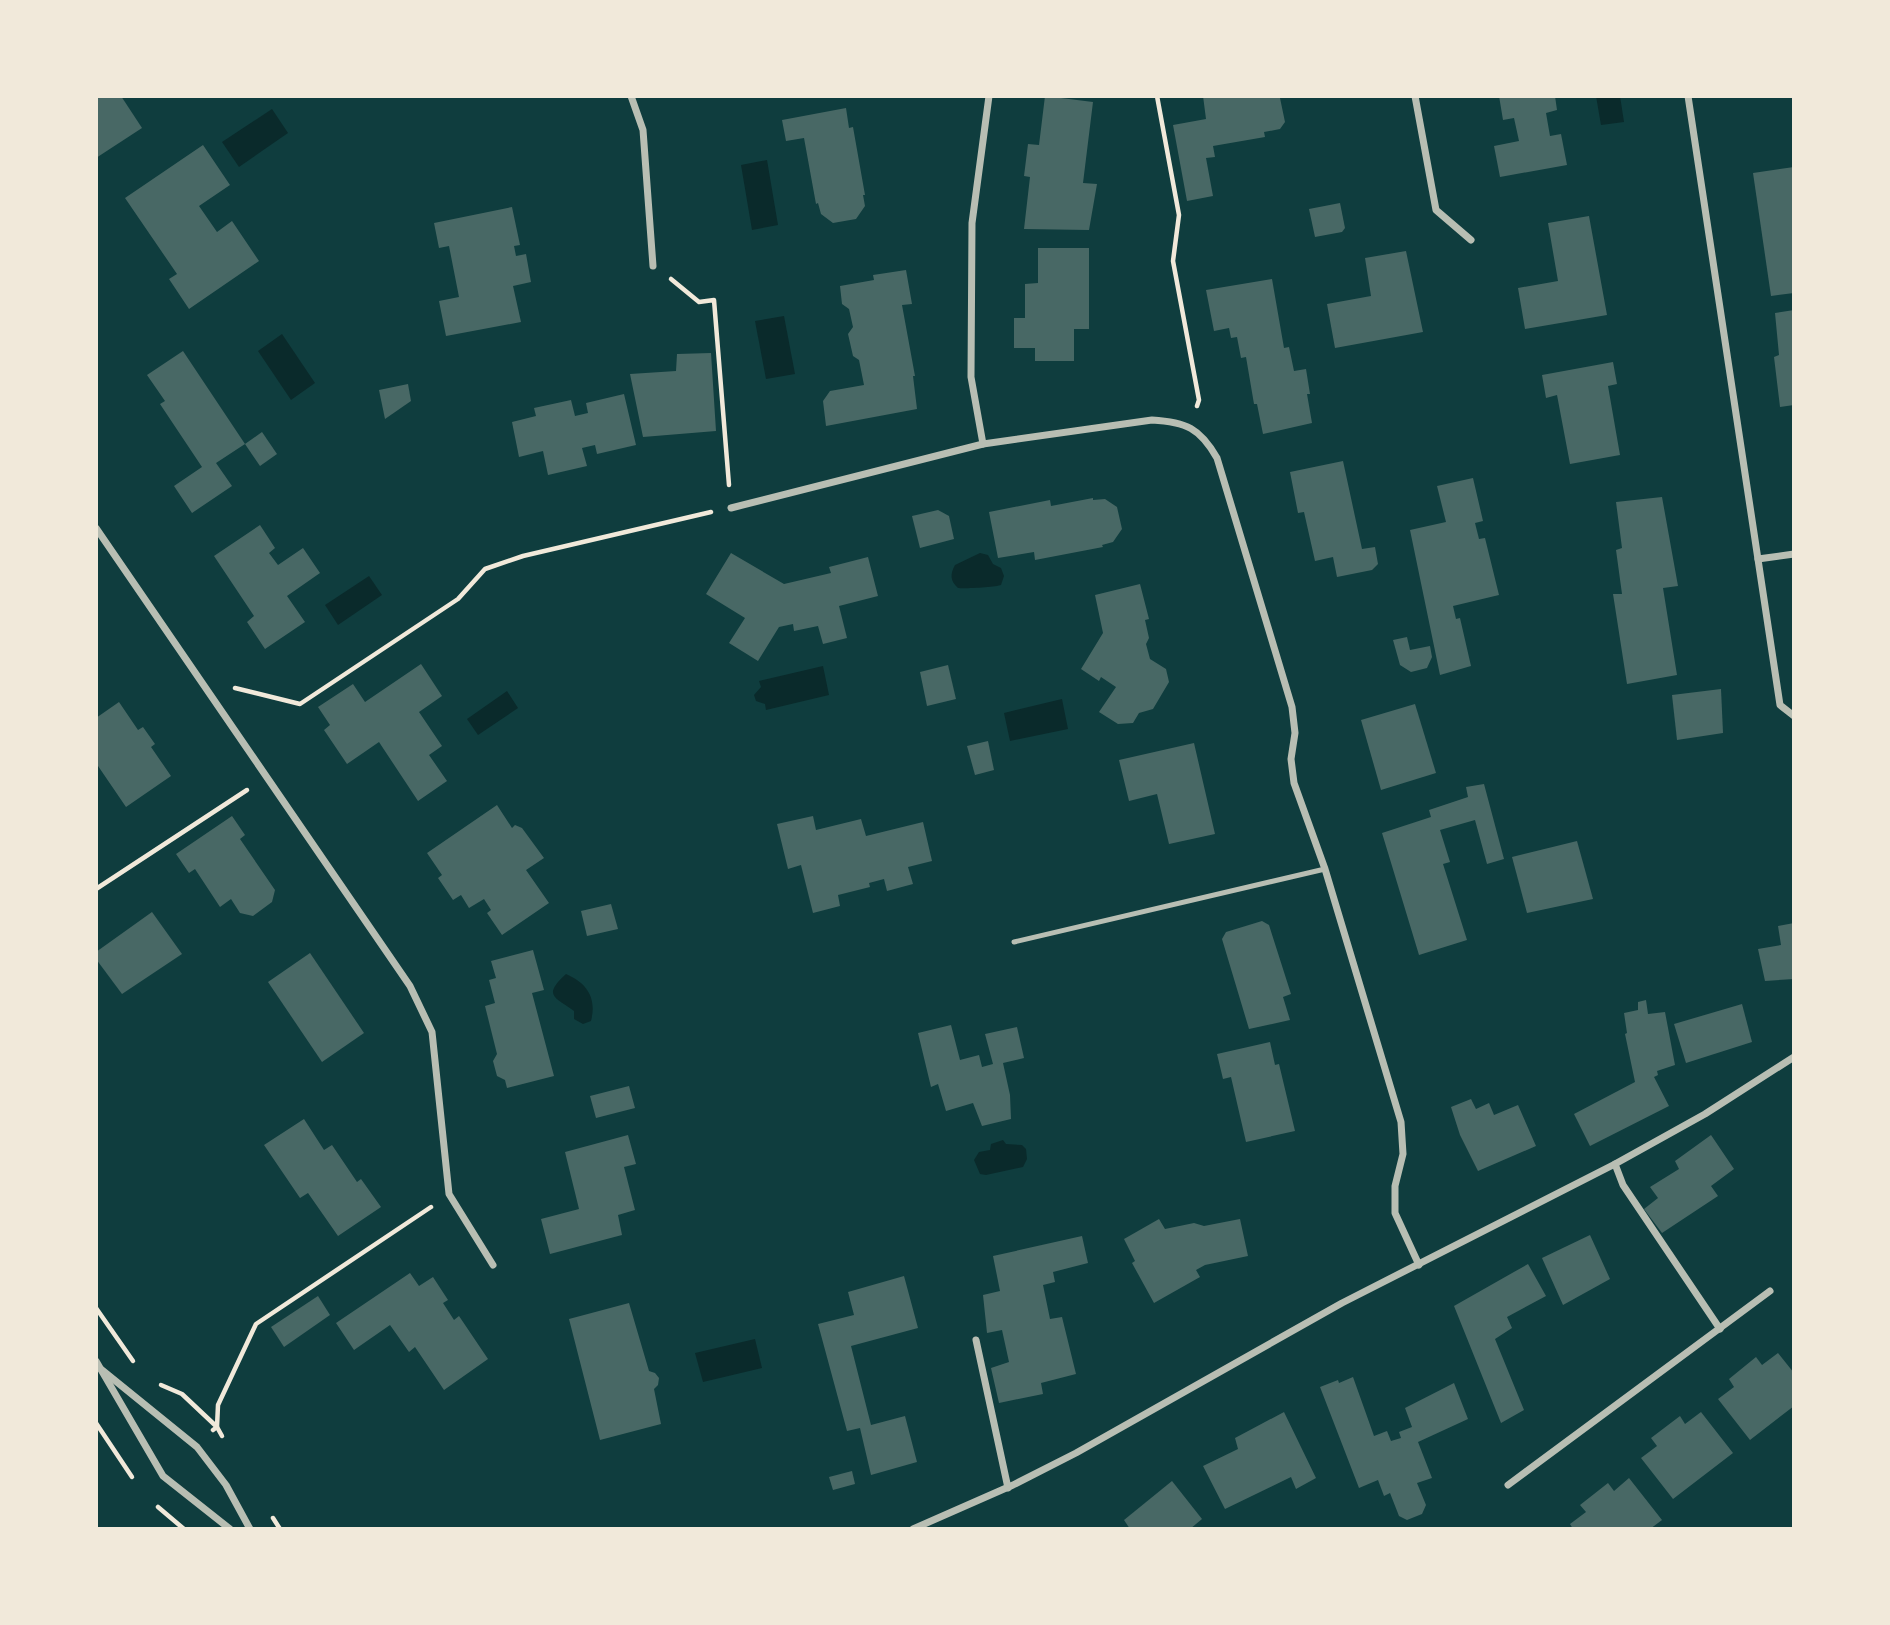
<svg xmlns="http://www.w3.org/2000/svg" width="1890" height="1625" font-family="'Nunito Sans',sans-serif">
<rect width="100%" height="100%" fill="#0f3d3e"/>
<g fill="#0a2a2b">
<polygon points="1596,96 1620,96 1624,122 1601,125"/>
<polygon points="272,109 288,133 239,167 222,142"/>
<polygon points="767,160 778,225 752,230 741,165"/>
<polygon points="784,316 795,374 766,379 755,321"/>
<polygon points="282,334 315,383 291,400 258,351"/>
<path d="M 980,553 L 988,555 L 993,564 L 1001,568 L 1004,576 L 1001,585 C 996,587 964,589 958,588 C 950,581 950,574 955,565 Z"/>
<polygon points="369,576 382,595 338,625 325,605"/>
<polygon points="823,666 829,695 766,710 765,704 756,701 754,695 761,687 759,681"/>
<polygon points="507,691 518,708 478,735 467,719"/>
<polygon points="1062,699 1068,729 1010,741 1004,713"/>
<path d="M 566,974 C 587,983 597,998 591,1021 L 583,1024 L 574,1019 L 574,1011 C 555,997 542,996 566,974 Z"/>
<polygon points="1003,1140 1006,1144 1022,1145 1026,1149 1027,1159 1023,1167 986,1175 980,1174 974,1160 979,1152 990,1150 991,1144"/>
<polygon points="755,1339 762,1368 703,1382 695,1353"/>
</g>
<g fill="#486865">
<polygon points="96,96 121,96 142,128 96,158"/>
<polygon points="1045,96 1093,102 1083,183 1097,184 1089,230 1024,229 1030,177 1024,176 1028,144 1039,145"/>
<polygon points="1203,96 1278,96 1280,98 1285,122 1280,129 1264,132 1265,137 1213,146 1215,157 1206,158 1213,196 1187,201 1173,125 1206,119"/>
<polygon points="1499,96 1555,96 1557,110 1546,113 1550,136 1561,134 1567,165 1500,177 1494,146 1519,141 1514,118 1503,120"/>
<polygon points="846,108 849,128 853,127 865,195 863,195 865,206 856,219 833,223 821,214 818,203 816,204 804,138 786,141 782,120"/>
<polygon points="203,145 230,185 199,206 217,232 232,221 259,261 189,309 169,279 177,274 125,198"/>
<polygon points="1794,167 1794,293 1771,296 1753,173"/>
<polygon points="1340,203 1345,228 1342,232 1315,237 1309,209"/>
<polygon points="512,207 520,245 514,246 516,256 526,254 531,282 513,286 521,322 446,336 439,301 459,297 449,246 439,248 434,223"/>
<polygon points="1589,216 1607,315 1525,329 1518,288 1558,281 1548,223"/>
<polygon points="1038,248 1089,248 1089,329 1074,329 1074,361 1035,361 1035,348 1014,348 1014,318 1025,318 1025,284 1038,283"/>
<polygon points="1406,251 1423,332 1335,348 1327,304 1371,296 1365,258"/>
<polygon points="906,270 912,304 902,305 915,376 913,376 917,409 826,426 823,401 830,391 864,385 859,360 853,356 848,334 853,327 849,309 842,304 840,286 874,280 873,275"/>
<polygon points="1272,279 1284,348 1289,347 1294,371 1306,369 1310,394 1307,394 1312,423 1263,434 1257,404 1254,404 1246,357 1241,358 1237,337 1231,338 1229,328 1214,331 1206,290"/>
<polygon points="1794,310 1794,405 1780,407 1774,357 1779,355 1775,313"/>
<polygon points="183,351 245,444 216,463 232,486 192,513 174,486 202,467 160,404 165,401 147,375"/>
<polygon points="711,353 716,431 643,437 630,374 676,371 677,354"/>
<polygon points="1613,362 1617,384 1608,386 1620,455 1570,464 1557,395 1546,398 1542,375"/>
<polygon points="408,384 411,401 385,419 379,390"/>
<polygon points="624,394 636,445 597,454 595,445 582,448 587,466 548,475 543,451 519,457 512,422 536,416 534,408 571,400 575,416 588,413 586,403"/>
<polygon points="262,432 277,454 260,466 245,444"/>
<polygon points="1343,461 1362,549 1375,547 1378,564 1372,570 1337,577 1333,557 1315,561 1304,512 1298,513 1290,472"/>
<polygon points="1473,478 1483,521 1475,523 1479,539 1485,538 1499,595 1453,606 1456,619 1460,618 1471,666 1440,675 1410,530 1446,522 1437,486"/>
<polygon points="1662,497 1678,586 1663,588 1677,675 1627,684 1613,594 1622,594 1616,550 1622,548 1616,502"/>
<polygon points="1093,498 1093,500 1105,499 1117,507 1122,529 1113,542 1102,545 1103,547 1035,560 1034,552 998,558 989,512 1050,500 1051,506"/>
<polygon points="938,510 949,516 954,539 920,548 912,516"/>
<polygon points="260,525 275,548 269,553 278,565 303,548 320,573 287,596 305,622 265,649 247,622 254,616 214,556"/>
<polygon points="731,553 784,584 831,573 829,567 868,557 878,596 839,606 847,638 823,644 818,626 794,631 793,624 779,627 758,661 729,643 745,618 706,594"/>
<polygon points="1140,584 1149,619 1145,620 1149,638 1146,644 1150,659 1166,669 1169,682 1153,709 1139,713 1133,723 1118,724 1099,712 1116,687 1101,677 1099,681 1081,669 1103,633 1095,595"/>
<polygon points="1407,637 1410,650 1430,646 1432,657 1427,668 1411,672 1400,665 1393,640"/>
<polygon points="421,664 442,696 419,712 442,746 429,755 447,781 418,801 379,742 347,764 324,730 330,725 318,707 353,684 365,702"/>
<polygon points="948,665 956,699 927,706 920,672"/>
<polygon points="1721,689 1723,733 1677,740 1672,695"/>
<polygon points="119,702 138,730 143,727 155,744 151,747 171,776 126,807 96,763 96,718"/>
<polygon points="1415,704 1436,773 1381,790 1361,720"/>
<polygon points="988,741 994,770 975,775 967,746"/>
<polygon points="1194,743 1215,834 1169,844 1157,794 1129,801 1119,760"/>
<polygon points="1484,784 1504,859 1487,864 1475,820 1440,830 1450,862 1443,864 1467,940 1419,955 1382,833 1431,817 1429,810 1468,797 1466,787"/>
<polygon points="497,805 512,828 515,825 522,828 544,858 526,870 549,903 502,935 487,913 491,910 484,899 469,908 461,895 453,900 438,878 442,875 427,853"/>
<polygon points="232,816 245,835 240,839 275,890 272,902 253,916 240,913 231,899 220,907 195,869 189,873 176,854"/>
<polygon points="813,816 816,830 861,819 866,836 923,822 932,861 908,867 913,884 887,891 884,879 869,883 870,887 838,895 840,906 813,913 801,865 788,869 777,824"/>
<polygon points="1577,841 1593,899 1527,913 1512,857"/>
<polygon points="611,904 618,929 587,936 581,911"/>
<polygon points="152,912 182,954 122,994 96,959 96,952"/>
<polygon points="1262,921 1269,925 1291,994 1283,997 1290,1020 1249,1029 1222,939 1226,932"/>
<polygon points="1794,923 1794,979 1765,981 1758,949 1781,945 1778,926"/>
<polygon points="533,950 544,990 532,993 554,1076 507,1088 505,1080 497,1076 493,1061 497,1054 485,1006 495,1003 489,980 496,978 491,961"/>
<polygon points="310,953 364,1033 322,1062 268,982"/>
<polygon points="1646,1000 1648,1014 1665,1012 1675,1065 1657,1071 1658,1075 1654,1077 1669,1106 1590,1146 1574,1114 1635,1082 1625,1034 1627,1033 1624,1013 1638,1010 1638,1002"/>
<polygon points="1742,1004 1752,1042 1686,1063 1674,1024"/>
<polygon points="951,1025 960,1060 979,1055 982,1067 993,1064 985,1034 1017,1027 1024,1058 1003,1063 1010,1095 1011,1119 982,1126 973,1103 946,1111 938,1084 931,1087 918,1033"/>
<polygon points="1270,1042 1275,1065 1279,1064 1295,1131 1246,1142 1231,1077 1223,1079 1217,1054"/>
<polygon points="629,1086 635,1108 596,1118 590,1096"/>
<polygon points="1471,1099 1476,1109 1489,1103 1494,1115 1518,1105 1536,1146 1478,1171 1460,1135 1451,1107"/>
<polygon points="304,1119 324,1150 332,1145 357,1182 361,1179 381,1207 338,1236 308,1193 300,1198 264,1145"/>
<polygon points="628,1135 636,1164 624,1167 635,1210 618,1215 622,1235 550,1254 541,1219 579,1209 565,1152"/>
<polygon points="1711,1135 1734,1169 1711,1186 1718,1196 1662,1233 1644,1209 1658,1198 1650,1187 1679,1169 1675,1161"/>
<polygon points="1159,1219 1165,1229 1194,1223 1204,1226 1240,1219 1248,1256 1205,1265 1196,1270 1200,1277 1154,1303 1132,1263 1135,1261 1124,1239"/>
<polygon points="1590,1235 1610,1279 1563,1305 1542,1258"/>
<polygon points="1082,1236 1088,1263 1053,1272 1055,1282 1043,1285 1050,1319 1062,1317 1076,1374 1041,1383 1043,1394 999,1403 991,1368 1009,1362 1002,1330 987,1333 983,1295 1000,1291 993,1256"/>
<polygon points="1528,1264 1546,1296 1507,1317 1512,1328 1495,1339 1524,1410 1501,1423 1454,1306"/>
<polygon points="410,1273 419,1286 433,1277 448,1300 443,1303 454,1320 459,1316 488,1359 444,1390 415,1347 409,1352 390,1325 354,1350 336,1323"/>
<polygon points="904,1276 918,1328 851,1346 871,1425 905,1416 917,1462 871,1475 860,1428 847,1431 818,1324 854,1315 848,1292"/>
<polygon points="318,1296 330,1315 284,1347 271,1327"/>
<polygon points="629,1303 649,1371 655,1373 659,1378 658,1385 654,1389 661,1424 600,1440 569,1319"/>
<polygon points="1778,1353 1794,1373 1794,1406 1750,1440 1718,1399 1734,1387 1729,1379 1756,1357 1762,1365"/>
<polygon points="1353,1377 1374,1436 1387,1431 1391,1441 1401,1438 1399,1432 1412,1427 1405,1408 1454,1383 1468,1419 1418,1442 1432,1478 1417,1483 1426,1505 1422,1514 1407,1520 1399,1516 1390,1493 1384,1496 1378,1480 1359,1488 1320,1387 1338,1380 1339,1383"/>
<polygon points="1284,1412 1316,1478 1296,1489 1291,1477 1225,1509 1203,1466 1238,1449 1235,1438"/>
<polygon points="1701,1412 1733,1453 1673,1499 1641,1458 1657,1446 1651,1438 1680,1416 1685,1424"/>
<polygon points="852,1471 855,1484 833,1490 829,1477"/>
<polygon points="1629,1478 1662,1520 1650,1529 1573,1529 1570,1524 1586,1512 1580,1505 1608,1483 1614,1491"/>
<polygon points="1172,1481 1202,1519 1190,1529 1130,1529 1124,1520"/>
</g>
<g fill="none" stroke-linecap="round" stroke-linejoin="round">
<g stroke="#f1e9da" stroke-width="4.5">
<polyline points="1157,96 1179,215 1173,261 1199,400 1197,406"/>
<polyline points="671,279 699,302 714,300 729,485"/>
<polyline points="235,688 300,704 458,599 485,569 523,556 711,512"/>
<polyline points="96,889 247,790"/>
<polyline points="96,1308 133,1361"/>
<polyline points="161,1385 182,1394 217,1427 222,1436"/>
<polyline points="96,1423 132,1477"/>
<polyline points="213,1430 217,1427 218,1405 256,1324 431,1207"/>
<polyline points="158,1507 184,1529"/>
<polyline points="273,1518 280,1529"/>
</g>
<polyline stroke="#b8beb3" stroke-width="5" points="1014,942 1325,869"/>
<g stroke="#b8beb3" stroke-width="7">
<polyline points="631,96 643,130 653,266"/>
<path d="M 989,96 L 972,223 L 971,377 L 983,444 L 1152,420 C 1186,422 1200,428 1217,458 L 1292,707 L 1295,733 L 1291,759 L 1294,783 L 1325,869 L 1401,1122 L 1403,1154 L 1395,1186 L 1395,1213 L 1419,1265"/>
<polyline points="1415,96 1436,210 1471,240"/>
<polyline points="1688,96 1780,705 1794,716"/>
<polyline points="731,508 983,444"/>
<polyline points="96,528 410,986 432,1032 449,1194 493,1265"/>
<polyline points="1758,559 1794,554"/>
<polyline points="1615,1164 1623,1185 1720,1329"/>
<polyline points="976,1340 1008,1488"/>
<polyline points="96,1361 163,1476 230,1529"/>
<polyline points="102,1370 197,1447 226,1485 250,1529"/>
<polyline points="1508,1485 1770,1291"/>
<polyline points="913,1529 1013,1485 1076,1453 1342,1303 1615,1164 1705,1114 1794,1057"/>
</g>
</g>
<rect width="1890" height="1625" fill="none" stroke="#f1e9da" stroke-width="196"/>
</svg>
